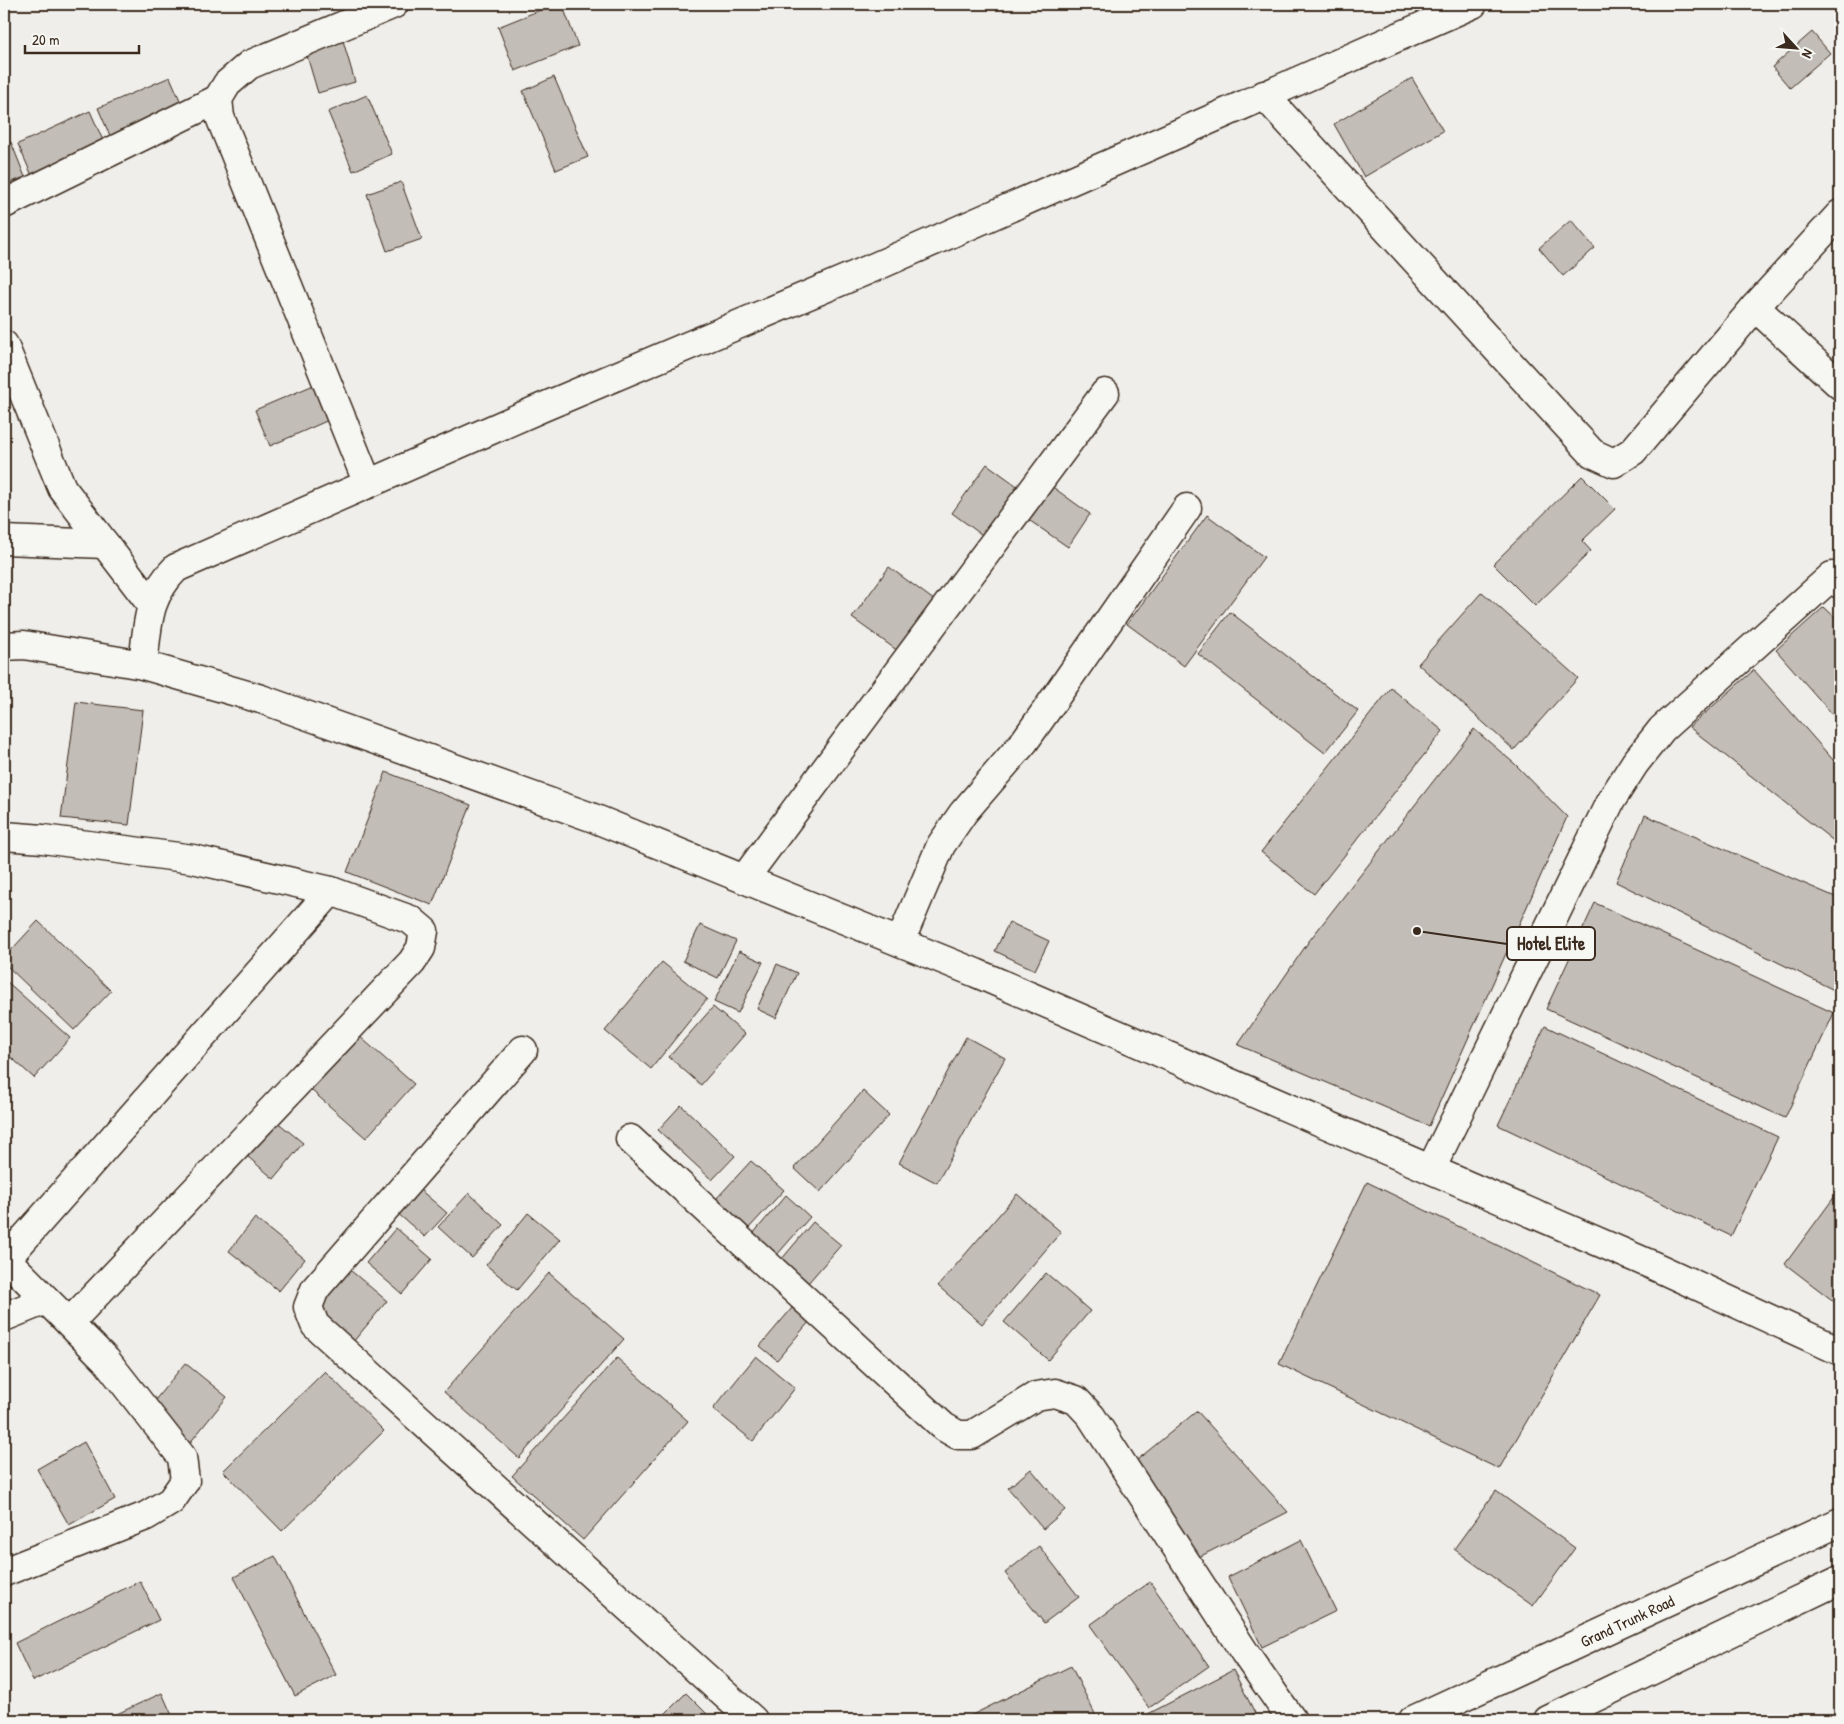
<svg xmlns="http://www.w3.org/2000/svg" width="1844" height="1724" font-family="'Patrick Hand',sans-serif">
<rect width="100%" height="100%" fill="#efeeea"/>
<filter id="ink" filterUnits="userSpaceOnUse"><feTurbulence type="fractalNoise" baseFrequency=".02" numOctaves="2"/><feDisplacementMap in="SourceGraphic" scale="10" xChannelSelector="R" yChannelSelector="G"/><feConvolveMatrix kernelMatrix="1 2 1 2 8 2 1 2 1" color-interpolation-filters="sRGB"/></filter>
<g filter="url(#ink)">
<g fill="#c2bdb7" stroke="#3b2a1e">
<polygon points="555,4 562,4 578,46 515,71 498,27"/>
<polygon points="1812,32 1830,53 1790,88 1772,67"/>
<polygon points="342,37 355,82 318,93 305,49"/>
<polygon points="170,77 186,114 114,145 98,108"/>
<polygon points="554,77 588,157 556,170 523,91"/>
<polygon points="1412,78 1443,131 1364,177 1334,124"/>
<polygon points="367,95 392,154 353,171 328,112"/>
<polygon points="90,111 105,145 33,178 18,144"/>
<polygon points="11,142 25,177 4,185 4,145"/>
<polygon points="401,182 422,239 387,251 367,194"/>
<polygon points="1571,220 1595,248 1563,276 1539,248"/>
<polygon points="316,384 331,419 270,446 255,410"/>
<polygon points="987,464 1024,491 989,540 952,513"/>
<polygon points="1582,476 1615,509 1582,541 1591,551 1535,606 1493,564"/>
<polygon points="1043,480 1090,514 1068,547 1020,514"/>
<polygon points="1207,515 1264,557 1184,666 1127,624"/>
<polygon points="889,567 942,606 905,656 852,618"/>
<polygon points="1482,592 1578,678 1514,750 1418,664"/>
<polygon points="1824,607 1840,622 1840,723 1776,650"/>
<polygon points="1230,612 1358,711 1325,753 1198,654"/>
<polygon points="1754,670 1834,761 1840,755 1840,846 1689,727"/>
<polygon points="1391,688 1443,731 1314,894 1261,852"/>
<polygon points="76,702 143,710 129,825 61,818"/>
<polygon points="1474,729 1516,765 1567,817 1429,1126 1238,1045 1309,941"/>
<polygon points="386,772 471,805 432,905 347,872"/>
<polygon points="1645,815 1840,899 1840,993 1616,882"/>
<polygon points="1595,903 1834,1013 1785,1118 1546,1009"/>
<polygon points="38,921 111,991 74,1030 4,963 4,958"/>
<polygon points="1009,922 1049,941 1035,970 995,951"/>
<polygon points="700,925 736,941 718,978 683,961"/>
<polygon points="739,951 763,962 738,1013 714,1002"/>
<polygon points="662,962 707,999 651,1069 605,1031"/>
<polygon points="777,964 797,973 776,1018 757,1009"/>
<polygon points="4,979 70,1038 34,1078 4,1051"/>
<polygon points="713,1007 745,1034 701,1085 669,1057"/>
<polygon points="1545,1026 1778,1137 1731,1236 1498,1125"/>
<polygon points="350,1028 414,1084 366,1138 303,1083"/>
<polygon points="966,1037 1005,1058 937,1183 899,1163"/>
<polygon points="863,1091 889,1115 820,1192 794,1168"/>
<polygon points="681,1105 735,1156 712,1180 658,1130"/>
<polygon points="270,1116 303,1143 274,1179 241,1151"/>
<polygon points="751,1161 784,1190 749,1228 716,1199"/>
<polygon points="411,1182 447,1213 425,1237 389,1206"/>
<polygon points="1367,1182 1600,1295 1499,1469 1279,1364"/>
<polygon points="469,1193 503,1225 472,1258 438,1227"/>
<polygon points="1017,1194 1061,1232 982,1324 938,1286"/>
<polygon points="786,1195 810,1217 776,1256 752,1235"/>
<polygon points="1835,1196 1840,1200 1840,1306 1785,1264"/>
<polygon points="528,1213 560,1239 517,1290 486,1265"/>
<polygon points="255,1218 305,1259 279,1291 229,1251"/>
<polygon points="813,1222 841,1245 808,1283 781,1260"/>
<polygon points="396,1228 432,1259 402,1294 366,1263"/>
<polygon points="350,1270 387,1301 353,1342 316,1310"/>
<polygon points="549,1273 624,1339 519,1458 444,1392"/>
<polygon points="1046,1273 1090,1311 1048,1360 1004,1322"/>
<polygon points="792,1308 809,1322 777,1360 760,1346"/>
<polygon points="756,1356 795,1388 753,1441 713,1409"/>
<polygon points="617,1358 688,1421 583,1540 512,1476"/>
<polygon points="185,1363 227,1397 189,1444 147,1410"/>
<polygon points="325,1371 384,1431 282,1531 223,1471"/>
<polygon points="1197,1411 1288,1512 1197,1558 1137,1460"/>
<polygon points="84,1442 115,1499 69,1525 37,1469"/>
<polygon points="1031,1469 1065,1510 1043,1529 1008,1488"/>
<polygon points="1496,1491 1575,1548 1533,1606 1454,1549"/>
<polygon points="1301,1540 1336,1611 1262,1647 1228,1577"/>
<polygon points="1039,1546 1079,1597 1044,1623 1005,1573"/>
<polygon points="275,1556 336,1675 295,1696 234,1577"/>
<polygon points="140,1581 159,1620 33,1681 15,1643"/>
<polygon points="1150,1582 1209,1666 1149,1708 1090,1625"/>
<polygon points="1071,1666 1098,1720 962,1720"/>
<polygon points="1233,1670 1255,1713 1240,1720 1151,1720 1148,1714"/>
<polygon points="162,1693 174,1720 104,1720"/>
<polygon points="686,1693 713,1720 659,1720"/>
<polygon points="4,1701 13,1720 4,1720"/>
</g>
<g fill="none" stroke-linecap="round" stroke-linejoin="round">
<defs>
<g id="minor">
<polyline points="1264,95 1592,453 1614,463 1633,451 1755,307 1840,214"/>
<polyline points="4,204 218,99"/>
<polyline points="1755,307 1840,385"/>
<polyline points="4,345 62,488 151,604"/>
<polyline points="368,484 220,117 218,99 227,84 249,65 394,4"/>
<polyline points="4,540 105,544"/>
<polyline points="4,646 24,645 143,665 261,699 591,817 976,973 1652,1265 1840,1351"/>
<path d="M 143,665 C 148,625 146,598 176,568 L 541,408 L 877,266 L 1473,4"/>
<polyline points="4,836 43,839 193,859 331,891 411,920 424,931 421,948 412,962 70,1322"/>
<polyline points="744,879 1105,393"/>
<polyline points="900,942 941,845 963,813 1024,742 1048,708 1187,508"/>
<polyline points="523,1050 315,1289 308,1307 315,1325 753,1720"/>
<polyline points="630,1139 944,1427 958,1435 972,1435 1036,1396 1055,1393 1076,1400 1091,1416 1245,1653 1292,1720"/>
<polyline points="1431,1169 1610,802 1635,763 1662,729 1832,576 1840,584"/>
<polyline points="4,1257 106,1360 182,1457 185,1481 171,1501 146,1516 4,1572"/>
<polyline points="6,1259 331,891"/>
<polyline points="4,1317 46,1300"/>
</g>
<g id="highway">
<polyline points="1413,1720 1840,1522"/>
<polyline points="1548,1720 1840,1580"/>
</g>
</defs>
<use href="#minor" stroke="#3b2a1e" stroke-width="31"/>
<use href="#highway" stroke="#3b2a1e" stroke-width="31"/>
<use href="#minor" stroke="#f6f6f2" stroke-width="28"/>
<use href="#highway" stroke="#f6f6f2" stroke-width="28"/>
</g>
</g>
<g text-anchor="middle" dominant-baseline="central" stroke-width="4" stroke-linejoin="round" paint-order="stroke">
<g font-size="16" fill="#3b2a1e" stroke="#f6f6f2">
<text transform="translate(1627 1621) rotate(-25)">Grand Trunk Road</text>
</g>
</g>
<path fill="none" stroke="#3b2a1e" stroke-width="2" d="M1417 931L1507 944"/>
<circle fill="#3b2a1e" stroke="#f6f6f2" stroke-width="2" cx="1417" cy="931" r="5"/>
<rect fill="#f6f6f2" stroke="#3b2a1e" stroke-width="2" x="1507" y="927" width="88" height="33" rx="5"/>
<g font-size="18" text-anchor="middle" font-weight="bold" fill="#3b2a1e">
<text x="1551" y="950">Hotel Elite</text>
</g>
<rect width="1844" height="1724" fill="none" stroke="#f6f6f2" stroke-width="20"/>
<rect x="10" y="10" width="1824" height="1704" fill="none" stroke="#3b2a1e" stroke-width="2" filter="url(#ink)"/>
<g transform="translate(1796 48) rotate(116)" stroke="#f6f6f2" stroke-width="4" paint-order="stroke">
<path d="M0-4L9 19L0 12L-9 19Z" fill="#3b2a1e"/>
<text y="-8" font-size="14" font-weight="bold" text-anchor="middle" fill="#3b2a1e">N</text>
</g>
<path d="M25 45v8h114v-8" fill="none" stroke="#3b2a1e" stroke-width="2.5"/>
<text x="32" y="45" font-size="15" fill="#3b2a1e" stroke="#f6f6f2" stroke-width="4" paint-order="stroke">20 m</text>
</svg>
